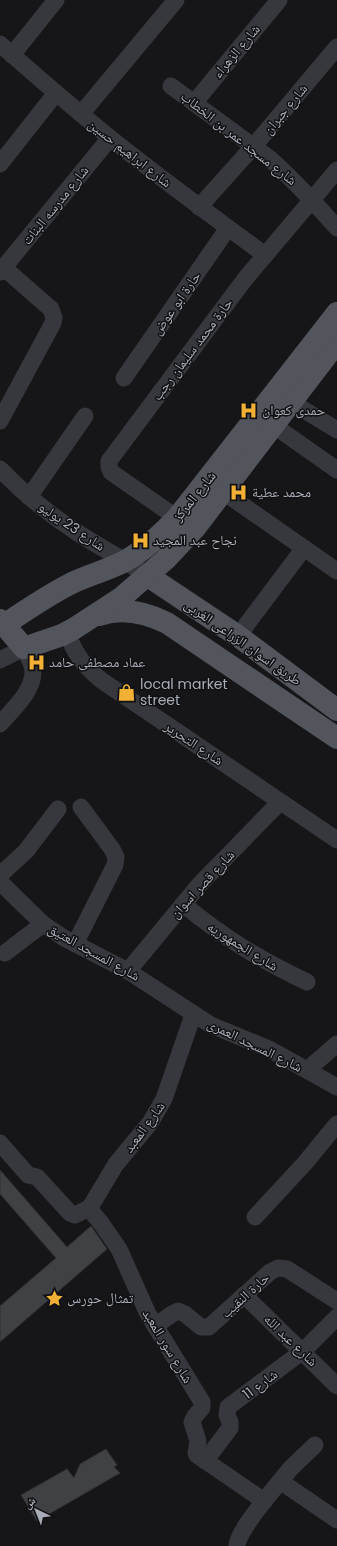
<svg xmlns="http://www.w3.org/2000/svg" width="337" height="1546" font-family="Poppins,'Noto Naskh Arabic',sans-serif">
<rect width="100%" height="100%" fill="#161618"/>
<g fill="#404145" stroke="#303034">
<polygon points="0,1170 67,1247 91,1226 107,1249 0,1342 0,1306 56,1258 0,1194"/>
<polygon points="106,1449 117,1465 114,1467 120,1473 37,1521 21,1495 67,1469 74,1478 80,1464"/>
</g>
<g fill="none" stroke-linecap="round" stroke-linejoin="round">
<g stroke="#37383d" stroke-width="17">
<path d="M 0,44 C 36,76 72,107 109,137 C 160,178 212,216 265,255"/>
<polyline points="12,55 56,0"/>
<path d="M 171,86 L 269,158 C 294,180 315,203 337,228"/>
<polyline points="194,103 279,0"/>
<polyline points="81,114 176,0"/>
<polyline points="0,164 56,93"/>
<polyline points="199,207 253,147 337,47"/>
<polyline points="0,272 110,138"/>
<polyline points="124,378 228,228"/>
<polyline points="291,402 337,430"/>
<polyline points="0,421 53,323 54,318 51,309 4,268"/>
<polyline points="273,425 337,470"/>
<path d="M 0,469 C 23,493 50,515 78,533 C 101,548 125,560 148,576"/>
<polyline points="222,491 337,571"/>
<polyline points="29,497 85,416"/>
<polyline points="177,518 111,472 109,467 109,461 245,279 337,170"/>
<path d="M 67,632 C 74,653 84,666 101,680 L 337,840"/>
<polyline points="238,636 304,548"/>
<path d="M 0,660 L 24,648 C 28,656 33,664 33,672 C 33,692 12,710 0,724"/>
<polyline points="0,875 26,851 58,809"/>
<polyline points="0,882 43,924 64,938 128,971 211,1025 269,1049 337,1087"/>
<path d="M 183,904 C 224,938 259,959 307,982"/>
<polyline points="75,944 115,865 116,857 112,849 81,807"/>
<polyline points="5,953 43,924"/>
<polyline points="128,971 200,884 280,802"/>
<polyline points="307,1070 337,1044"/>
<path d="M 0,1143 L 28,1175 L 37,1177 L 70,1213 L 75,1215 L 87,1209 L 91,1211 L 101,1223 L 119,1249 L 148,1314 L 202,1402 L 202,1408 L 195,1416 L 192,1422 L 198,1441 L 196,1453 L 197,1455 L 264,1501 C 256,1512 238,1533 237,1546"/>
<polyline points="89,1209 116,1164 150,1123 164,1099 193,1015"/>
<polyline points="255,1217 305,1163 337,1124"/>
<polyline points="244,1295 337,1386"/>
<polyline points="155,1326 172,1314 178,1311 185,1314 201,1327 209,1327 270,1272 278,1268 287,1269 337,1301"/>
<polyline points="205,1461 230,1428 230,1422 227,1415 228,1407 303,1351 337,1317"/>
<polyline points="280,1481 337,1520"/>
<polyline points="264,1501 291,1468 315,1445"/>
</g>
<g stroke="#53555c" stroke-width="22">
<polyline points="148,576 238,636 337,710"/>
<path d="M 99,615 C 122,607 145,612 167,623 L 337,738"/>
<polyline points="0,620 24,648 62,635 75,628 121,598 166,559 195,528 337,342"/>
<path d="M 4,625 C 26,610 48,595 72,583 C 89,575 108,570 125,561 C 145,550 161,534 177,518 L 337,313"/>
</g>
</g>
<defs>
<symbol id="hospital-bare" viewBox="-9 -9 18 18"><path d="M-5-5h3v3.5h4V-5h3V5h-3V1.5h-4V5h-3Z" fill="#f2b134" stroke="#111113" stroke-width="2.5" paint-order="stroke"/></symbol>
<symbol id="shop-bare" viewBox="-9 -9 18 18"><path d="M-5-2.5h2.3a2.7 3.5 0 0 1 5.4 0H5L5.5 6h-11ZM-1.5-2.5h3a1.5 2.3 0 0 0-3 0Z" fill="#f2b134" stroke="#111113" stroke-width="2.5" paint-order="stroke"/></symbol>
<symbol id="sight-bare" viewBox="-9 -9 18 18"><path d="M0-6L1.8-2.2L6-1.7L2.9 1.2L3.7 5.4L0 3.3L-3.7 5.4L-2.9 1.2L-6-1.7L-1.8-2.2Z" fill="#f2b134" stroke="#111113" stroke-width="2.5" paint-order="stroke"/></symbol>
</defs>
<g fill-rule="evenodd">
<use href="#hospital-bare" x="236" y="398" width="25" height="25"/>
<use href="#hospital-bare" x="226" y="480" width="25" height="25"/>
<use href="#hospital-bare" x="128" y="528" width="25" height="25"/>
<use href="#hospital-bare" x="24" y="650" width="25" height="25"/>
<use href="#shop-bare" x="114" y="680" width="25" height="25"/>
<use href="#sight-bare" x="42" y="1286" width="25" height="25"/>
</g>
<g text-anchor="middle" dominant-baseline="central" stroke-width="3" stroke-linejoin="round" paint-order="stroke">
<g font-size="14" fill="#a8adb8" stroke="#111113">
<text transform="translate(236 51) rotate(-50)">شارع الزهراء</text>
<text transform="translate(285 109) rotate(-50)">شارع جبران</text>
<text transform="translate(239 138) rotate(38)">شارع مسجد عمر بن الخطاب</text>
<text transform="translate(130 153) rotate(38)">شارع ابراهيم حسين</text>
<text transform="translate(55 205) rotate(-51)">شارع مدرسه البنات</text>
<text transform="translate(176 303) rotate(-55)">حارة ابو عوض</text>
<text transform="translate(192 349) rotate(-53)">حارة محمد سليمان رجب</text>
<text transform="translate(194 496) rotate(-51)">شارع المركز</text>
<text transform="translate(72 526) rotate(34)">شارع 23 يوليو</text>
<text transform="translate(243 642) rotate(35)">طريق اسوان الزراعى الغربى</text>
<text transform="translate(194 743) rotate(34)">شارع التحرير</text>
<text transform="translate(202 884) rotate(-47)">شارع قصر اسوان</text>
<text transform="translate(243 946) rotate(32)">شارع الجمهوريه</text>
<text transform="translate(94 952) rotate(29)">شارع المسجد العتيق</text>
<text transform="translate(255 1045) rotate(26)">شارع المسجد العمرى</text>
<text transform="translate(144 1127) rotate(-54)">شارع المعبد</text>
<text transform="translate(245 1295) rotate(-42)">حارة النقيب</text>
<text transform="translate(291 1340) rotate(44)">شارع عبد الله</text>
<text transform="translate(168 1346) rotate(59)">شارع سور المعبد</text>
<text transform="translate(260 1384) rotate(-37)">شارع 11</text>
</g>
<g font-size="14" fill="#a8adb8" stroke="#111113" text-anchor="start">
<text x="262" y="410">حمدى كعوان</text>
<text x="252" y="492">محمد عطية</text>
<text x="153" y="540">نجاح عبد المجيد</text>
<text x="49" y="662">عماد مصطفى حامد</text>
<text x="140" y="684">local market<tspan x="140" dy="16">street</tspan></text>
<text x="67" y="1298">تمثال حورس</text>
</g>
</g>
<g transform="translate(36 1510) rotate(317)" stroke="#111113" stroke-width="3" paint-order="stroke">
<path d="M0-3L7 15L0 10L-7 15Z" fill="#a8adb8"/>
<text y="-6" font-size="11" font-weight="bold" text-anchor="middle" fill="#a8adb8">ش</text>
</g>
</svg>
